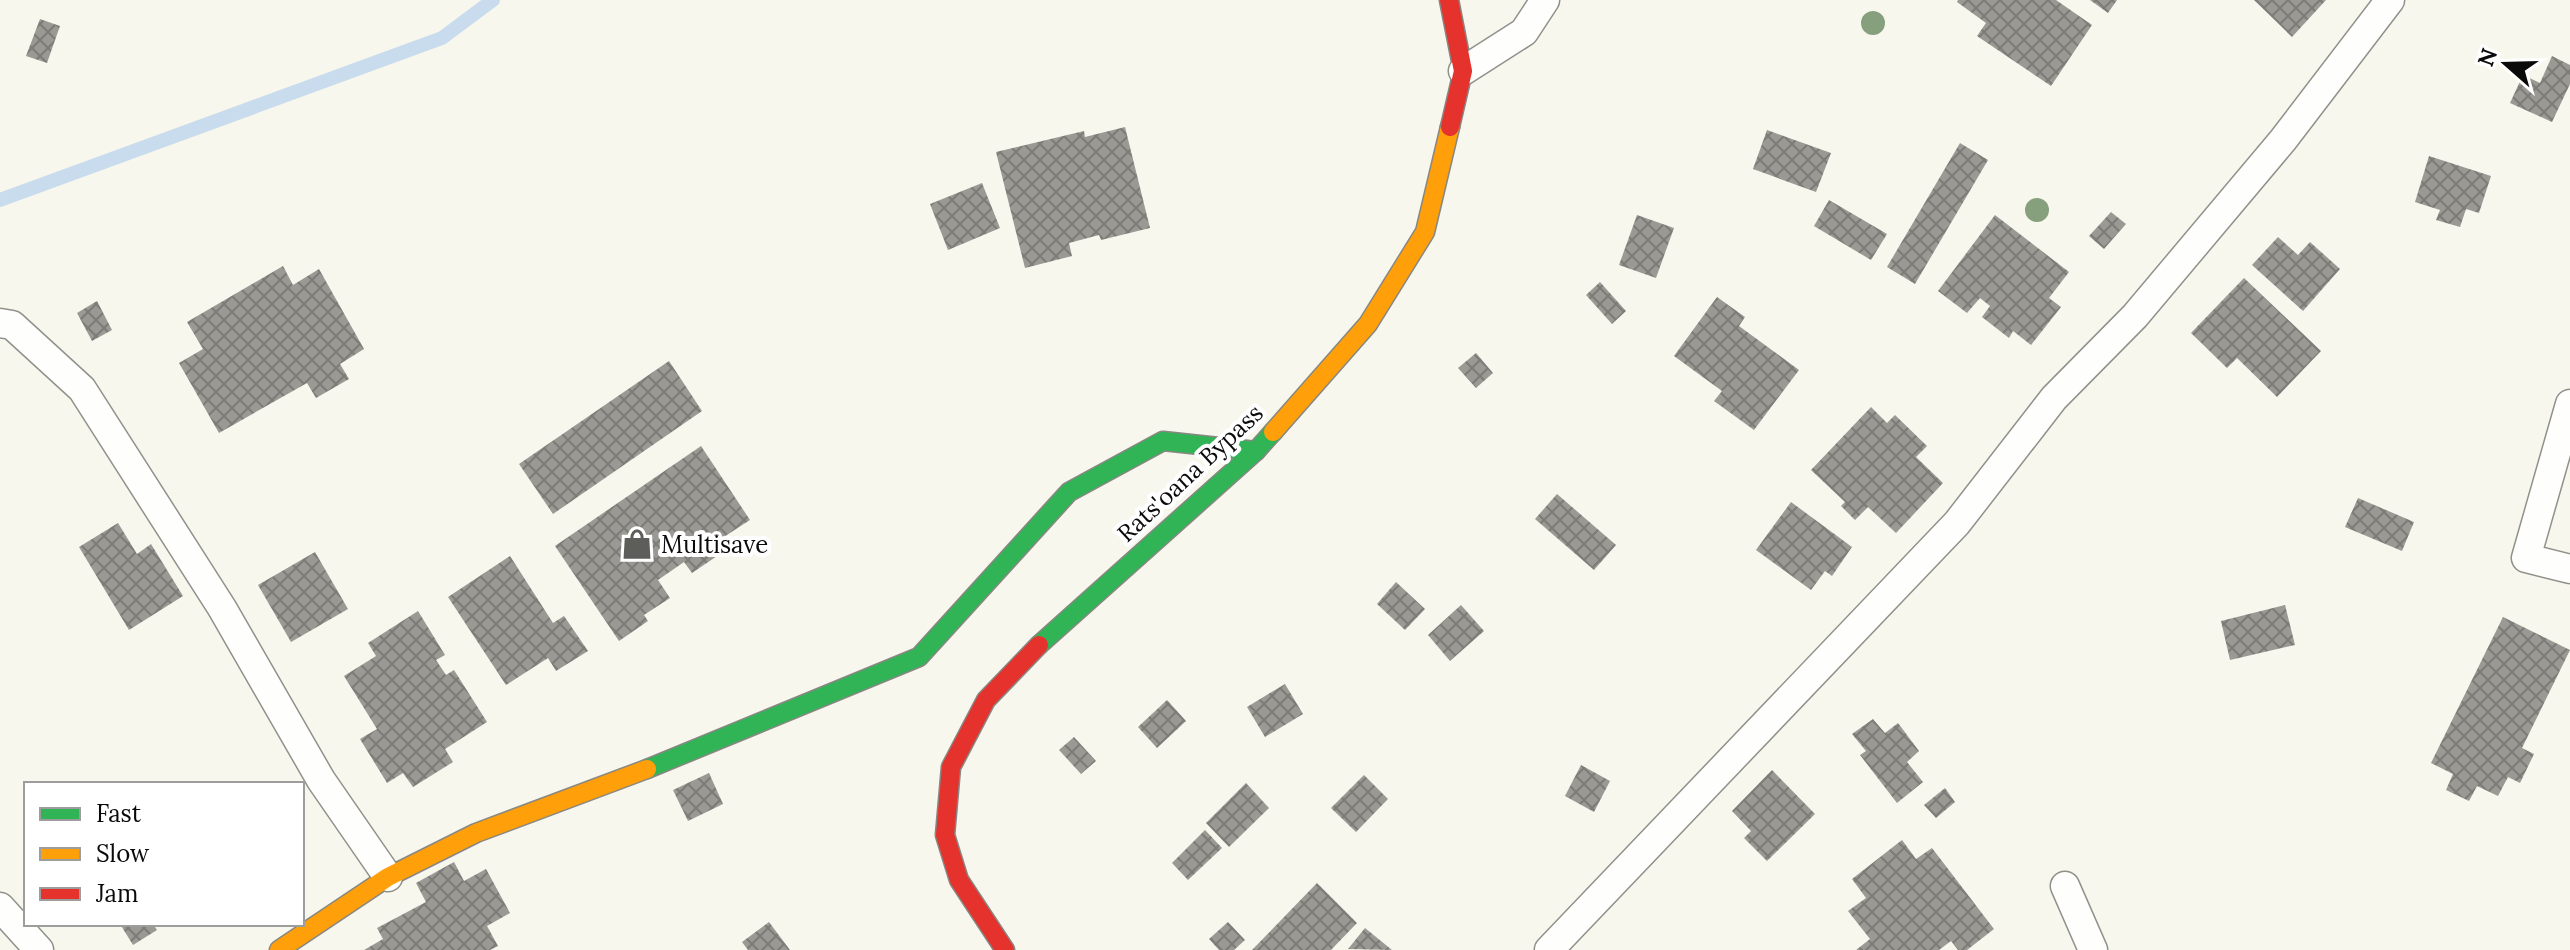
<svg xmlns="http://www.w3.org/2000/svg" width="2570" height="950" font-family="Lora,serif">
<defs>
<pattern id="building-cross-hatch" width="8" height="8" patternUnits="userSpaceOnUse" patternTransform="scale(2)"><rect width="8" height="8" fill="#9a9994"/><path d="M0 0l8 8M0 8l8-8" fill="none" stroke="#7c7b77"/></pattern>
</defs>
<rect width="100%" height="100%" fill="#f8f7ed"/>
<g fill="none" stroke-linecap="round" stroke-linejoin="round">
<polyline stroke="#c8dced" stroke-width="14" points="0,200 442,38 493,0"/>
</g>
<g fill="url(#building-cross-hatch)">
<polygon points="1958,0 2056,0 2092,25 2051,86 1977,36 1986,23 1957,2"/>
<polygon points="2090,0 2117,0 2108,13"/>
<polygon points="2254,0 2326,0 2292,37"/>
<polygon points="40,19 60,26 47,63 26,56"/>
<polygon points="2552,56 2570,65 2570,84 2552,122 2510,103 2523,75 2540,83"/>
<polygon points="1125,127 1150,228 1101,240 1099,235 1069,243 1072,256 1025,268 996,152 1084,131 1085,137"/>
<polygon points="1767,130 1831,153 1816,192 1753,169"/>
<polygon points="1960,143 1988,160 1915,284 1887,267"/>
<polygon points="2429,156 2491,176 2479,213 2466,209 2460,227 2436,220 2440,210 2415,202"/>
<polygon points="982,183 1000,228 948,250 930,204"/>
<polygon points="1829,200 1887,234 1871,260 1814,226"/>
<polygon points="2111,212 2126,224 2104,249 2089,236"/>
<polygon points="1637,215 1674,228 1656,278 1619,265"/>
<polygon points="1995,215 2069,272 2049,298 2061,307 2031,345 2013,331 2009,338 1982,317 1990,306 1980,298 1967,313 1938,291"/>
<polygon points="2278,237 2298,255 2310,242 2340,269 2303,311 2252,265"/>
<polygon points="283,266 293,285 319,269 364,349 340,364 349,379 316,398 307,383 219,433 179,363 203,349 187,322"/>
<polygon points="2244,278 2321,351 2277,397 2237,358 2227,368 2191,333"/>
<polygon points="1600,282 1626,311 1612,324 1586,295"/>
<polygon points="1717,297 1745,317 1739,326 1799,370 1754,430 1714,401 1722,391 1674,356"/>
<polygon points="97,301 112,330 92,341 77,313"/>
<polygon points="1476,353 1493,373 1476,388 1458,368"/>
<polygon points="669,361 702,411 553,514 519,464"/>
<polygon points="1871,407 1887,423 1895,415 1927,446 1916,457 1943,483 1896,533 1868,507 1855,520 1841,506 1845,502 1811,470"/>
<polygon points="701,446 750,520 716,542 723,552 692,573 684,562 658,580 670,598 644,615 648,621 619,641 555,546"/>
<polygon points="1557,494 1616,545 1594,570 1535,519"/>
<polygon points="2358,498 2414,522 2402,551 2345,527"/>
<polygon points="1791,502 1852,547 1832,576 1825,571 1811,590 1756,550"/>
<polygon points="118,523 137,554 151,544 183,596 129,630 79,547"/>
<polygon points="315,552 348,609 291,642 258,585"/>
<polygon points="510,556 553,623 564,616 588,651 556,671 548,658 506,685 448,597"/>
<polygon points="1396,582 1425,609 1405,630 1377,604"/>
<polygon points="1461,605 1484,631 1450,661 1428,635"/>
<polygon points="2285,605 2295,645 2230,660 2221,621"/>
<polygon points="418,611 445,655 436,660 446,675 454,670 487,722 445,749 453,762 413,787 403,773 387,783 360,739 377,729 344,676 376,656 368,643"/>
<polygon points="2503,617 2570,650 2522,748 2534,754 2520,783 2508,777 2498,796 2477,786 2469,801 2446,790 2453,774 2431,763"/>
<polygon points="1285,684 1303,714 1265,737 1247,707"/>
<polygon points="1167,700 1186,721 1157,748 1138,727"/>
<polygon points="1873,719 1885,733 1898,723 1919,751 1907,762 1923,782 1897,803 1860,755 1866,751 1852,734"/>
<polygon points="1074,737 1096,761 1081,774 1059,750"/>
<polygon points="1581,765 1610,781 1594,812 1565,796"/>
<polygon points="1772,770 1815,814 1767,861 1744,838 1751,831 1732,811"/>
<polygon points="709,773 723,804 688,821 673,790"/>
<polygon points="1364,775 1388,799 1356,832 1331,808"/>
<polygon points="1246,783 1269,808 1229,847 1206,823"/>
<polygon points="1945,788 1955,802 1936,818 1924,805"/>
<polygon points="1205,830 1222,848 1188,880 1172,863"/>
<polygon points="1902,840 1916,859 1932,848 1994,929 1967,950 1958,950 1951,941 1939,950 1856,950 1870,939 1848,911 1866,898 1852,879"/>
<polygon points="454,862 464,881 486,869 510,913 487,926 498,946 490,950 364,950 383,939 377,928 426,902 416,883"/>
<polygon points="1317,883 1357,923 1331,950 1252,950"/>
<polygon points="769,922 790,950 748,950 742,942"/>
<polygon points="1228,922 1245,940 1234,950 1219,950 1209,939"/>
<polygon points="120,924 153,924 157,930 133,945"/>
<polygon points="1365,928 1392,950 1348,949"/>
</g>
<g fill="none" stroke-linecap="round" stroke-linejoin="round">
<defs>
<g id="lane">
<polyline points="1463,71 1524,32 1545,0"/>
<polyline points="0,323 12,325 82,389 222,608 321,780 388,877"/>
<polyline points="2570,404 2526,558 2570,569"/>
<polyline points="2065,886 2093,950"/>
<polyline points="0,907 39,950"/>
<polyline points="1549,950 1957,523 2054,398 2135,316 2283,140 2390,0"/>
</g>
<g id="fast">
<polyline points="1039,645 1256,451 1273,432"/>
<polyline points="647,769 919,657 1069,492 1163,441 1256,451"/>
</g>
<g id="slow">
<polyline points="1273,432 1368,324 1425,232 1450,127"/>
<polyline points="279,950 388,877 476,833 647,769"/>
</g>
<g id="jam">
<polyline points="1449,0 1463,71 1450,127"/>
<polyline points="1005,950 959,880 945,835 951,767 986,700 1039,645"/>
</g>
</defs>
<use href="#lane" stroke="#91918c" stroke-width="31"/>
<use href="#fast" stroke="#888783" stroke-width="21"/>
<use href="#slow" stroke="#888783" stroke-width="21"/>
<use href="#jam" stroke="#888783" stroke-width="21"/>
<use href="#lane" stroke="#fefefc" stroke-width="28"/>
<use href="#fast" stroke="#30b455" stroke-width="18"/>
<use href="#slow" stroke="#ff9f0a" stroke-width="18"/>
<use href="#jam" stroke="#e5322d" stroke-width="18"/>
</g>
<g fill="#86a07e">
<circle cx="1873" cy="23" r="12"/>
<circle cx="2037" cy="210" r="12"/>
</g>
<defs>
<symbol id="shop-bare" viewBox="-9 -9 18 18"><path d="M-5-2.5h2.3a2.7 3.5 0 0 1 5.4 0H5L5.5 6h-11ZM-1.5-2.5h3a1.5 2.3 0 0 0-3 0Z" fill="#5d5d59" stroke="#fff" stroke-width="2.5" paint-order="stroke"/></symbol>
</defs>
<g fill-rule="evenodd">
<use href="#shop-bare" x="615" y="522" width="44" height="44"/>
</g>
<g text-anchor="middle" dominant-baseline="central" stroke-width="8" stroke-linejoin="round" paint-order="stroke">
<g font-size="24" fill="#0a0a0a" stroke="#fff">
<text transform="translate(1190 473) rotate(-43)">Rats'oana Bypass</text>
</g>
<g font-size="24" fill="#0a0a0a" stroke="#fff" text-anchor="start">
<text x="661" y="544">Multisave</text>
</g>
</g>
<rect x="24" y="782" width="280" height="144" fill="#ffffff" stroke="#9d9d9d" stroke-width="2"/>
<rect x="40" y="808" width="40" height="12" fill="#30b455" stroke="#9d9d9d" stroke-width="2"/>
<text x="96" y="822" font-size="24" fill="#0a0a0a">Fast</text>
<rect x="40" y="848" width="40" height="12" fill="#ff9f0a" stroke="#9d9d9d" stroke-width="2"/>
<text x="96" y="862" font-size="24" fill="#0a0a0a">Slow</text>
<rect x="40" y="888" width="40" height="12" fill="#e5322d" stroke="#9d9d9d" stroke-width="2"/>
<text x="96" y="902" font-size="24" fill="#0a0a0a">Jam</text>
<g transform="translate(2506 64) rotate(290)" stroke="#ffffff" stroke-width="6" paint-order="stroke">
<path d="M0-6L14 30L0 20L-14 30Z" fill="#0a0a0a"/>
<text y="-12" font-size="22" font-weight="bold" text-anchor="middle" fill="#0a0a0a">N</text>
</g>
</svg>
